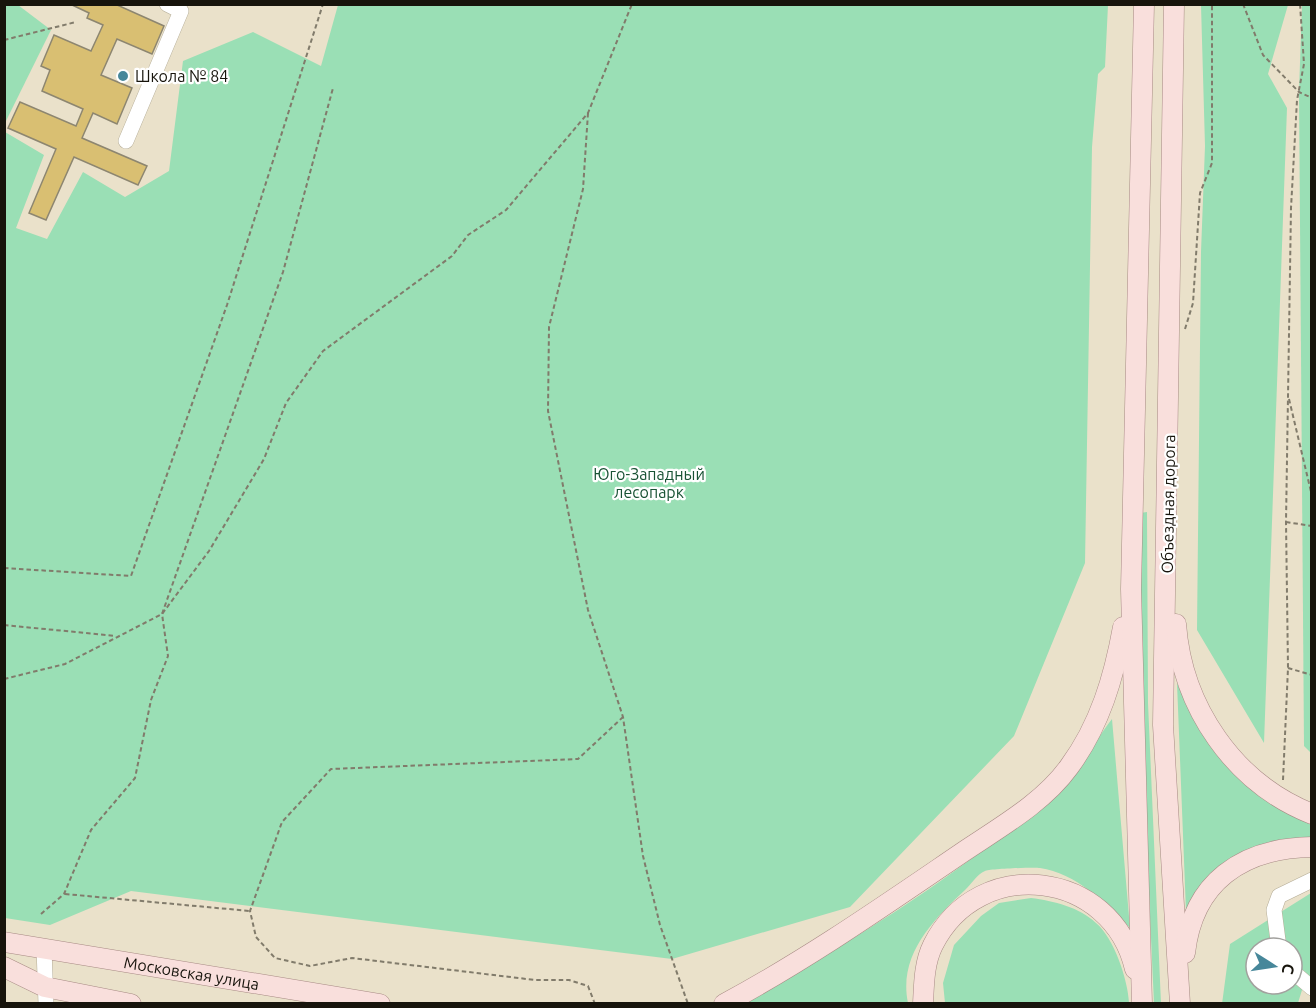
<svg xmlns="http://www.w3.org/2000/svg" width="1316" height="1008" font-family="Ubuntu,sans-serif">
<rect width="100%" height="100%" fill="#eae1ca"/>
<g fill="#9adfb5" fill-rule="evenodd">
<polygon points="5,4 18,5 51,30 5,123"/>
<polygon points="338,5 1108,5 1105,67 1098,74 1092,147 1085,563 1014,736 850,907 672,959 131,891 50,925 5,918 5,132 44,155 16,228 47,239 83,172 125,197 169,171 183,61 253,32 321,66"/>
<polygon points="1201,5 1288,5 1268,74 1287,108 1264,743 1197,630 1201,252 1205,146"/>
<polygon points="1302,5 1312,5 1311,753 1304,746 1299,92"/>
<polygon points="1147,512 1148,703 1161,1004 1154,1003 1141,720 1140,513"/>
<path d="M 1177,683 C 1208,755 1239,791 1312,823 L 1311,839 C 1252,839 1215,859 1186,911 Z"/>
<path d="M 1112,719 L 1130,928 C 1107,903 1075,873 1040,868 C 1034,867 989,869 985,871 C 977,874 971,885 965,890 C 933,920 898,955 908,1003 L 744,1004 C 857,937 974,869 1068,777 C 1085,760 1098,737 1112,719 Z"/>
<path d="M 1311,893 L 1311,990 L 1302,990 L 1298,1003 L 1222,1004 L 1230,944 ZM 1256,948 L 1292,948 L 1292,984 L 1256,984 Z"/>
<path d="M 1031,898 C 1054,901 1079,907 1096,923 C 1114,938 1128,980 1129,1003 L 945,1003 L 943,983 L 954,945 L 981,916 L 999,903 Z"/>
</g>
<polygon fill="#d9bf72" stroke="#8d8670" stroke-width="1.5" points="70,4 115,4 164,26 152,54 117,39 101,75 132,88 117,124 93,113 82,138 147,166 138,185 74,157 46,220 29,213 56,149 8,128 20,102 76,126 83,109 42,91 50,70 41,66 54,35 91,51 103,25 87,18 89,13"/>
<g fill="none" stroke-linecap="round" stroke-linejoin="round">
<defs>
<g id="minor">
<polyline points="126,141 181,11 167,4"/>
<polyline points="44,948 46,1004"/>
<polyline points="1279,948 1274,910 1279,896 1312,880"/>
<polyline points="1292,971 1312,988"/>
</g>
<g id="major">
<polyline points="1174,4 1163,725 1180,1004"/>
<path d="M 1176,624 C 1182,707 1234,783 1312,814"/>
<path id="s1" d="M 4,942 L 380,1004"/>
<path d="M 1185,953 C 1193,882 1242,848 1312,847"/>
<polyline points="4,967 45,987 131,1004"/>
<path d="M 724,1004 C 808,959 885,905 963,852 C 1000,827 1043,803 1069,767 C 1100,725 1114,677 1123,627"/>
<path d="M 923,1004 C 924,984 924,963 933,945 C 979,853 1112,870 1135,969"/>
<polyline points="1142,1004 1131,589 1144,4"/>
</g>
</defs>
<use href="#minor" stroke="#b5ad97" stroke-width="16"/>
<use href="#major" stroke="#a78a84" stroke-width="21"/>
<g stroke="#817b6b" stroke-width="2" stroke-dasharray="4.5 3" stroke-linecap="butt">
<polyline points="1243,4 1263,55 1299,92 1312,98"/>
<polyline points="4,40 76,22"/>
<polyline points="588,113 583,189 549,327 548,411 588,610 623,717 643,856 660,925 688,1004"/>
<polyline points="1185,329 1193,303 1200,193 1212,163 1212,4"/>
<polyline points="1289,399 1312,496"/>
<polyline points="1286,522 1312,526"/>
<polyline points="4,568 131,576 227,305 323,4"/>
<polyline points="4,625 116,636"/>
<polyline points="1288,668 1312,675"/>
<polyline points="4,679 65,664 162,614 209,551 264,459 286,403 323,351 452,256 468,235 506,210 588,113 632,4"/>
<polyline points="1283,780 1288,668 1286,522 1291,208 1297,100 1304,64 1300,4"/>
<polyline points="65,894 250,911"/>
<polyline points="41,914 64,894 91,830 135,778 151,700 168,656 162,614 283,272 333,88"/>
<polyline points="595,1004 588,986 569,980 535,980 352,958 310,966 275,958 256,937 250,911 282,822 331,769 578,759 623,717"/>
</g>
<use href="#minor" stroke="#fff" stroke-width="15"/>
<use href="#major" stroke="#f9dfdc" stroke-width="20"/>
</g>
<circle fill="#47879a" stroke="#fff" stroke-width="2" cx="123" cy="76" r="6"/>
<g text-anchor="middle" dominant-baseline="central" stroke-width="4.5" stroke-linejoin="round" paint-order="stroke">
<g font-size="16" fill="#17140c" stroke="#fff" text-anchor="start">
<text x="135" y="76">Школа № 84</text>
</g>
<g font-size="16" fill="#185234" stroke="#fff">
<text x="649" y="474">Юго-Западный<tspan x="649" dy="18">лесопарк</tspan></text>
</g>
<g font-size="16" fill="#17140c" stroke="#fff">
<text transform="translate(1168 504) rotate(-89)">Объездная дорога</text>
<text stroke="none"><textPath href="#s1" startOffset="190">Московская улица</textPath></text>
</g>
</g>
<rect width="1316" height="1008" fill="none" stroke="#17140c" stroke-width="12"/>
<g transform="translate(1274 966) rotate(102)"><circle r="28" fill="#ffffff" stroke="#a2a19e" stroke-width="1.5"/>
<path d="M0-4.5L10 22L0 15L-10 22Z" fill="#47879a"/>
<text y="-9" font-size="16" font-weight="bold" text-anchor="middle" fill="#17140c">С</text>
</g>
</svg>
